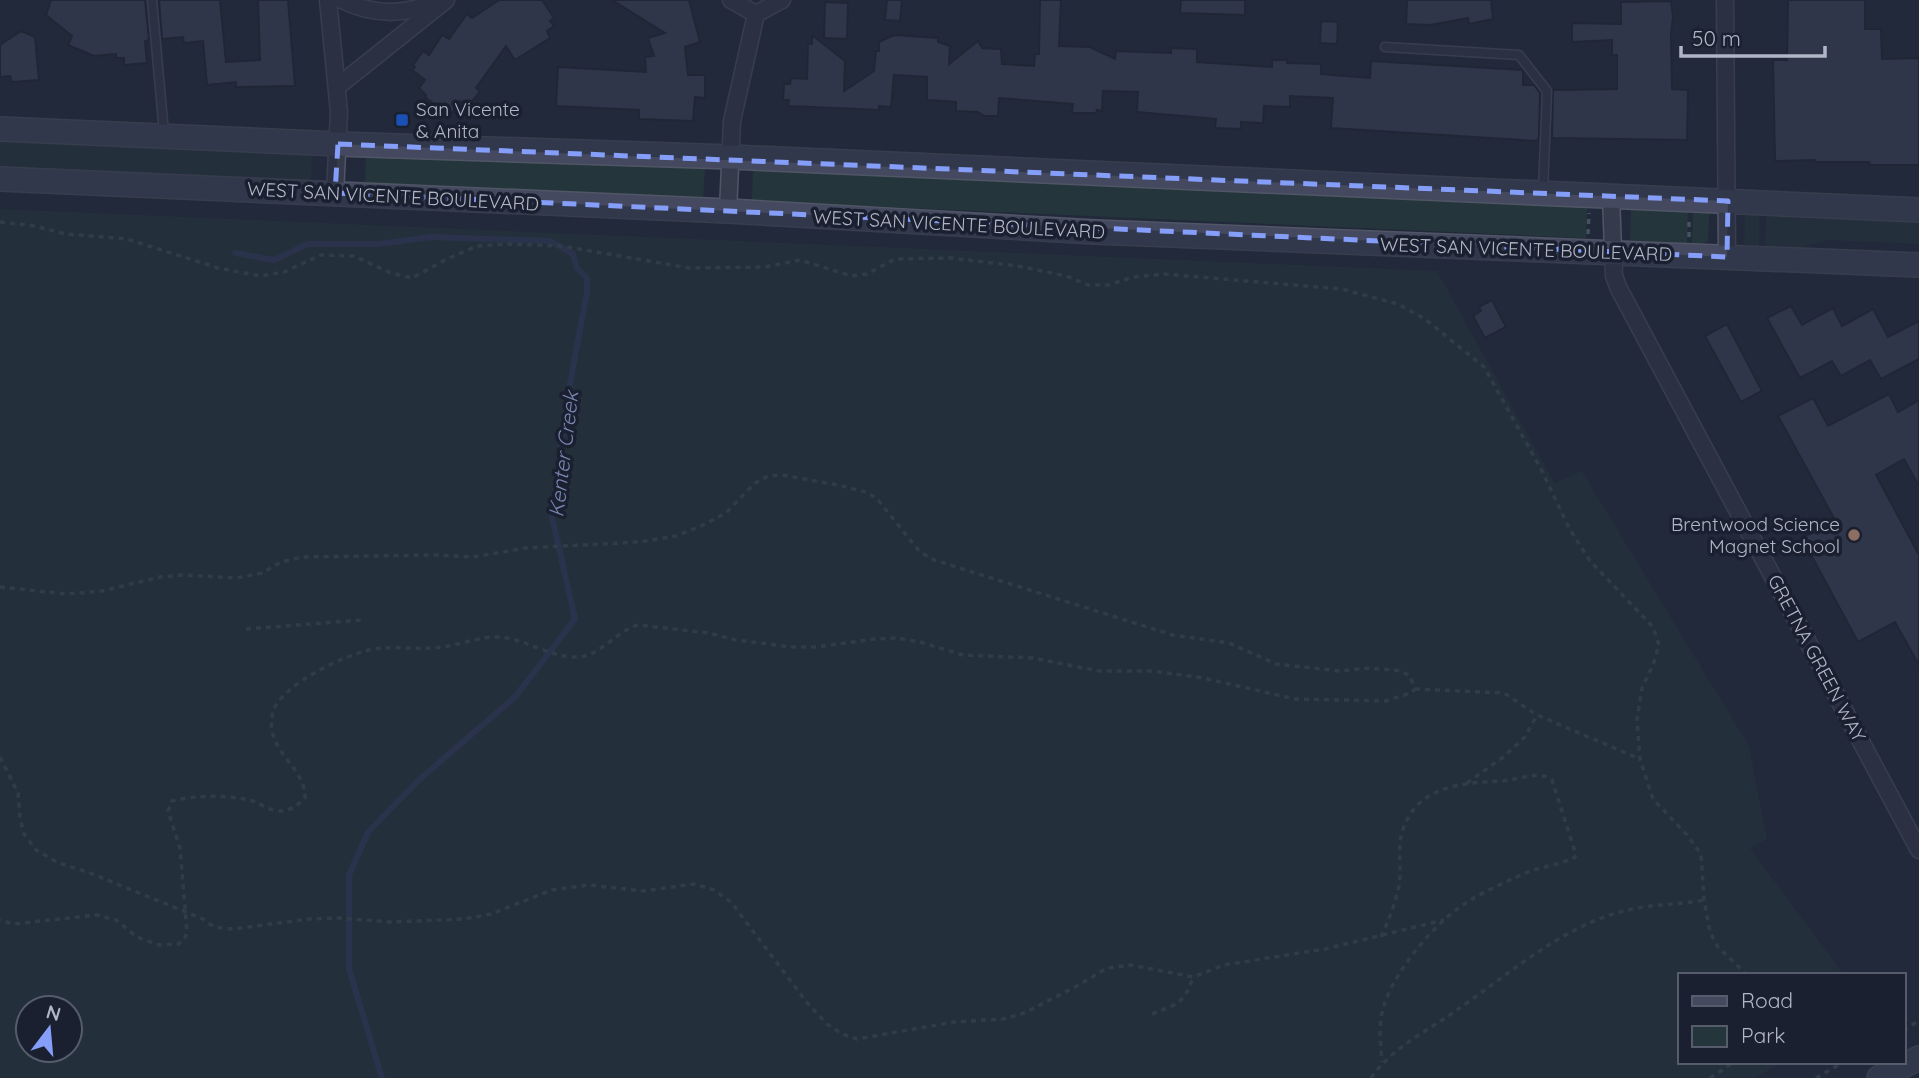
<svg xmlns="http://www.w3.org/2000/svg" width="1919" height="1078" font-family="Quicksand,sans-serif">
<rect width="100%" height="100%" fill="#22293b"/>
<g fill="#24363c" fill-rule="evenodd">
<polygon points="0,137 312,151 311,182 0,167"/>
<polygon points="366,153 705,168 703,201 365,183"/>
<polygon points="753,169 1587,207 1586,238 752,201"/>
<polygon points="1631,208 1688,211 1687,243 1630,240"/>
<path d="M 0,209 L 1437,271 L 1555,484 L 1581,470 L 1749,746 L 1767,839 L 1750,848 L 1841,971 L 1838,975 L 1679,975 L 1679,1062 L 1782,1062 L 1755,1078 L 0,1078 ZM 28,1008 L 70,1008 L 70,1050 L 28,1050 Z"/>
<polygon points="1693,211 1709,213 1708,241 1704,243 1692,243"/>
<polygon points="1749,214 1759,214 1759,246 1746,246 1744,243 1745,215"/>
<polygon points="1766,214 1919,221 1919,244 1829,240 1800,247 1765,246"/>
</g>
<g fill="none" stroke-linecap="round" stroke-linejoin="round">
<polyline stroke="#333f61" stroke-width="6" points="235,253 274,260 308,244 379,244 431,237 550,241 573,254 577,268 587,278 587,292 567,400 552,517 575,619 515,697 420,779 368,832 349,875 349,969 382,1078"/>
</g>
<g fill="#3e455b" stroke="#1d2232" stroke-width="2">
<polygon points="51,0 145,0 149,40 145,41 147,63 124,65 124,58 116,58 116,54 94,56 68,45 72,36 46,15"/>
<polygon points="159,0 220,0 226,62 260,60 258,0 288,0 295,86 236,87 236,82 207,85 203,41 184,43 183,37 162,39"/>
<polygon points="499,0 542,0 554,18 550,21 554,26 547,31 550,38 515,60 506,46 476,88 480,91 468,107 460,101 452,113 446,109 444,112 425,97 426,95 419,88 425,80 412,70 415,67 413,65 423,51 429,55 442,35 449,39 467,14 472,18"/>
<polygon points="612,0 689,0 700,42 685,47 688,75 705,75 705,98 695,97 693,121 639,119 639,110 556,106 558,67 646,72 645,57 654,56 648,38 665,33"/>
<polygon points="887,0 902,0 900,21 885,20"/>
<polygon points="1040,0 1061,0 1059,46 1090,47 1115,59 1116,51 1171,53 1171,48 1197,49 1197,62 1272,67 1272,60 1287,60 1287,63 1321,64 1321,74 1370,78 1371,61 1523,70 1523,85 1534,85 1540,93 1539,137 1537,141 1331,128 1333,98 1290,96 1290,107 1264,106 1263,123 1241,122 1241,129 1215,128 1216,119 1137,112 1138,92 1103,91 1102,111 1097,110 1096,113 1072,113 1073,104 999,98 998,116 984,116 978,112 956,111 956,102 927,100 927,77 894,75 891,107 879,106 879,110 788,106 789,100 783,100 784,84 790,84 791,78 807,79 808,44 812,44 812,35 845,61 844,91 874,71 876,51 879,51 879,42 894,35 938,38 938,42 950,46 949,64 978,41 982,48 1001,49 1002,64 1034,66 1035,54 1039,54"/>
<polygon points="1181,0 1245,0 1245,15 1180,13"/>
<polygon points="1407,0 1491,0 1493,19 1469,24 1468,18 1430,25 1406,24"/>
<polygon points="1788,0 1865,0 1865,29 1881,29 1882,59 1919,58 1919,165 1870,165 1869,162 1815,162 1815,160 1775,161 1773,60 1787,60"/>
<polygon points="1671,1 1673,17 1671,34 1672,89 1688,90 1687,140 1552,138 1553,90 1617,89 1617,55 1612,55 1612,40 1572,42 1572,23 1621,24 1621,2"/>
<polygon points="825,2 848,3 847,39 824,38"/>
<polygon points="1321,21 1338,22 1337,44 1320,43"/>
<polygon points="21,31 35,37 39,80 12,82 10,76 0,77 0,45"/>
<polygon points="1492,300 1506,327 1485,338 1473,316 1481,311 1479,307"/>
<polygon points="1791,306 1802,325 1833,308 1842,326 1873,309 1888,337 1919,321 1919,359 1881,379 1870,360 1841,376 1832,361 1800,378 1767,318"/>
<polygon points="1727,324 1762,391 1741,402 1705,336"/>
<polygon points="1889,394 1898,412 1919,400 1919,486 1904,459 1876,475 1919,555 1919,665 1895,622 1858,642 1802,538 1835,520 1778,416 1813,398 1828,426"/>
</g>
<g fill="none" stroke-linecap="round" stroke-linejoin="round">
<defs>
<g id="lane">
<polyline points="152,0 164,133"/>
<polyline points="1385,47 1519,55 1547,91 1543,191"/>
</g>
<g id="street">
<polyline points="328,0 339,112 335,193"/>
<path d="M 342,0 C 375,16 403,15 437,2"/>
<polyline points="731,0 756,14"/>
<polyline points="1725,0 1727,257"/>
<polyline points="337,87 446,0"/>
<polyline points="1611,196 1614,276 1619,289 1919,850"/>
<polyline points="728,211 732,121 756,14 782,0"/>
</g>
<g id="secondary">
<polyline points="0,129 338,144 731,157 1919,210"/>
<polyline points="0,179 728,211 1095,232 1919,265"/>
<polyline points="1879,1078 1919,1058"/>
</g>
</defs>
<use href="#lane" stroke="#515666" stroke-width="11"/>
<use href="#street" stroke="#515666" stroke-width="19"/>
<use href="#secondary" stroke="#515666" stroke-width="26"/>
<g stroke="#42535a" stroke-width="3.5" stroke-dasharray="5 5" stroke-linecap="butt">
<polyline points="0,222 35,226 66,234 127,239 218,268 261,276 284,272 321,255 354,256 391,273 412,278 447,259 477,246 508,244 562,246 689,268 765,267 800,260 851,276 867,274 895,259 951,258 1018,266 1066,276 1088,285 1108,285 1134,277 1164,274 1341,289 1398,304 1425,319 1484,367 1541,469 1569,528 1590,561 1653,627 1659,645 1653,665 1642,688 1637,720 1640,759 1653,799 1687,835 1701,854 1704,900 1710,932 1718,947 1747,975"/>
<polyline points="1588,234 1589,213"/>
<polyline points="1689,237 1689,220"/>
<path d="M 0,587 L 67,594 L 102,591 L 160,577 L 184,575 L 236,578 L 262,573 L 281,562 L 303,557 L 437,555 L 473,557 L 526,548 L 639,542 L 676,536 L 703,525 L 726,513 L 755,483 L 768,476 L 782,475 L 838,485 L 869,493 L 878,500 L 920,552 L 934,560 L 1173,635 L 1229,643 L 1276,664 L 1340,671 L 1370,668 L 1401,671 L 1410,676 L 1415,689 L 1411,693 L 1385,701 L 1295,699 L 1203,678 L 1152,671 L 1099,671 L 1033,658 L 963,655 L 920,642 L 897,638 L 875,639 L 816,647 L 791,647 L 736,640 L 709,633 L 638,625 C 617,630 601,656 578,657 C 552,658 527,640 501,637 C 482,636 462,644 443,647 C 420,650 397,646 374,649 C 348,653 280,685 273,712 C 263,752 306,765 305,798 C 297,805 292,810 281,811 C 271,812 260,803 250,800 C 227,795 195,795 172,801 L 168,811 L 180,848 L 187,933 L 184,940 L 178,944 L 159,945 L 137,937 L 116,920 L 97,915 L 13,924 L 0,920"/>
<polyline points="246,629 361,620"/>
<polyline points="1415,689 1504,693 1537,715 1640,759"/>
<polyline points="0,757 18,793 20,818 24,834 36,850 59,863 90,873 203,919 214,927 233,929 309,919 337,918 391,922 464,919 491,914 552,890 589,885 643,891 694,884 714,890 731,902 808,1004 827,1024 842,1034 857,1039 954,1022 1003,1019 1024,1013 1077,986 1107,968 1131,965 1193,977 1224,965 1325,949 1444,920"/>
<polyline points="1467,783 1502,758 1525,737 1537,715"/>
<path d="M 1381,937 C 1389,920 1395,904 1399,886 C 1402,868 1397,849 1402,832 C 1416,786 1461,783 1500,781 C 1517,781 1538,769 1552,780 L 1576,855 L 1574,858 C 1558,865 1539,867 1523,874 C 1502,884 1479,893 1460,907 C 1430,928 1385,982 1381,1019 C 1379,1033 1381,1048 1382,1062"/>
<path d="M 1152,1014 C 1176,1005 1185,1003 1193,977"/>
<polyline points="1903,1030 1919,1021"/>
<path d="M 1371,1078 C 1391,1049 1425,1032 1454,1012 C 1507,976 1560,927 1624,911 C 1650,904 1677,905 1704,900"/>
<polyline points="1710,1078 1734,1062"/>
<polyline points="1816,1078 1844,1062"/>
</g>
<use href="#lane" stroke="#363b4c" stroke-width="8"/>
<use href="#street" stroke="#363b4c" stroke-width="16"/>
<use href="#secondary" stroke="#44495f" stroke-width="23"/>
</g>
<path d="M0 0H1919V1078H0ZM 338,144 L 1728,201 L 1727,257 L 335,193 Z" fill="#22293b" fill-opacity=".55" fill-rule="evenodd"/>
<path fill="none" stroke="#849efa" stroke-width="5" stroke-dasharray="14 9" stroke-linejoin="round" d="M 338,144 L 1728,201 L 1727,257 L 335,193 Z"/>
<rect fill="#1a4fb4" stroke="#1b2030" stroke-width="2.5" x="395" y="113" width="14" height="14" rx="3.5"/>
<circle fill="#8d6e63" stroke="#1b2030" stroke-width="2.5" cx="1854" cy="535" r="7"/>
<g text-anchor="middle" dominant-baseline="central" stroke-width="7" stroke-linejoin="round" paint-order="stroke">
<g font-size="19" fill="#b1b6c7" stroke="#1b2030" text-anchor="start">
<text x="416" y="109">San Vicente<tspan x="416" dy="22">&amp; Anita</tspan></text>
<text x="1840" y="524" text-anchor="end">Brentwood Science<tspan x="1840" dy="22">Magnet School</tspan></text>
</g>
<g font-size="19" fill="#b1b6c7" stroke="#1b2030">
<text transform="translate(393 196) rotate(3)">WEST SAN VICENTE BOULEVARD</text>
<text transform="translate(959 224) rotate(3)">WEST SAN VICENTE BOULEVARD</text>
<text transform="translate(1526 249) rotate(2)">WEST SAN VICENTE BOULEVARD</text>
<text transform="translate(1817 658) rotate(62)">GRETNA GREEN WAY</text>
</g>
<g font-size="21" font-style="italic" fill="#7887b0" stroke="#1b2030">
<text transform="translate(563 454) rotate(-83)">Kenter Creek</text>
</g>
</g>
<rect x="1678" y="973" width="228" height="91" fill="#1b2030" stroke="#575c6c" stroke-width="2"/>
<rect x="1692" y="996" width="35" height="10" fill="#44495f" stroke="#575c6c" stroke-width="2"/>
<text x="1741" y="1008" font-size="21" fill="#b1b6c7">Road</text>
<rect x="1692" y="1026" width="35" height="21" fill="#24363c" stroke="#575c6c" stroke-width="2"/>
<text x="1741" y="1043" font-size="21" fill="#b1b6c7">Park</text>
<g transform="translate(49 1029) rotate(16)"><circle r="33" fill="#1b2030" stroke="#575c6c" stroke-width="2"/>
<path d="M0-5L12 26L0 18L-12 26Z" fill="#849efa"/>
<text y="-10" font-size="19" font-weight="bold" text-anchor="middle" fill="#b1b6c7">N</text>
</g>
<path d="M1681 46v10h144v-10" fill="none" stroke="#b1b6c7" stroke-width="3.5"/>
<text x="1692" y="46" font-size="21" fill="#b1b6c7" stroke="#1b2030" stroke-width="5" paint-order="stroke">50 m</text>
</svg>
